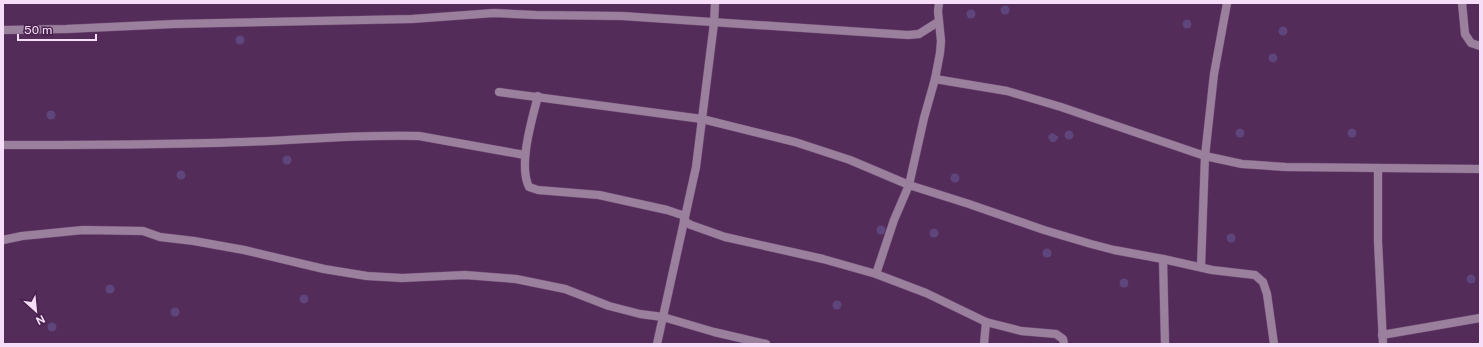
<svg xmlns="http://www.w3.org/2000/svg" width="1483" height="347" font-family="'Public Sans',sans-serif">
<rect width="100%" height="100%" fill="#542c59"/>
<g fill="#5e467c">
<circle cx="1005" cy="10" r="4.5"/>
<circle cx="971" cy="14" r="4.5"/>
<circle cx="1187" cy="24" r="4.5"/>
<circle cx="1283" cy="31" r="4.5"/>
<circle cx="240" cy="40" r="4.5"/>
<circle cx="1273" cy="58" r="4.5"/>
<circle cx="51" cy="115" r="4.5"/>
<circle cx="1240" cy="133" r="4.5"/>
<circle cx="1352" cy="133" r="4.5"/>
<circle cx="1069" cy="135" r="4.5"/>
<polygon points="1052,133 1059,137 1055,142 1051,142 1048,138 1049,135"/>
<circle cx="287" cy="160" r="4.5"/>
<circle cx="181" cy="175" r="4.5"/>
<circle cx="955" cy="178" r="4.5"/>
<circle cx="881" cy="230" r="4.5"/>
<circle cx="934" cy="233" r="4.5"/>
<circle cx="1231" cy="238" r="4.5"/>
<circle cx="1047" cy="253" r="4.5"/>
<circle cx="1471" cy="279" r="4.5"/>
<circle cx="1124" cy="283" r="4.5"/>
<circle cx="110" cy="289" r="4.5"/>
<circle cx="304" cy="299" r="4.5"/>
<circle cx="837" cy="305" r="4.5"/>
<circle cx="175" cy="312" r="4.5"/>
<circle cx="52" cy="327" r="4.5"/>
</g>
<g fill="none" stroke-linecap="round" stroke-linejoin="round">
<defs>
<g id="minor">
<polyline points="1462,3 1465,34 1471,43 1480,46"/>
<polyline points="3,30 66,29 174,24 412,19 494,13 536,15 622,16 908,35 919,34 938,22"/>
<polyline points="935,79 1007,91 1061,107 1205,156 1242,164 1286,167 1480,169"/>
<polyline points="499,92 702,119 795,142 850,160 909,185 969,204 1044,230 1091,244 1114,250 1163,259 1212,270 1255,275 1263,282 1267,294 1274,344"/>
<path d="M 538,96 C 532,119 518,165 529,187 L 538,190 L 599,195 L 667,210 L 685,216"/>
<path d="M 3,145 C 83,145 163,145 243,142 C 301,140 360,134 419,136 L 525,155"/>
<polyline points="1378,168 1378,241 1383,344"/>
<polyline points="684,221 691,225 725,237 823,259 876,274 926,293 986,322 1021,331 1056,334 1063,339 1064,344"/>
<polyline points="3,240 22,236 83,230 143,231 160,237 194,241 244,250 324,269 367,276 402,278 465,275 516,279 565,289 609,306 640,314 663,317 714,332 766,344"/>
<polyline points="1163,259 1165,344"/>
<polyline points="1201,267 1205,156 1214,74 1227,3"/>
<polyline points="876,274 894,220 909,185 924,118 935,79 940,53 941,41 938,11 939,3"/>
<polyline points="1382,335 1480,318"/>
<polyline points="657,344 696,167 714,23 715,3"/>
<polyline points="984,344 986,322"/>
</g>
</defs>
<use href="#minor" stroke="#714c76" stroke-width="9"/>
<use href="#minor" stroke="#9b809e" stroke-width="8"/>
</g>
<rect width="1483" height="347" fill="none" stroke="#f6def9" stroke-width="8"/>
<g transform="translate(36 311) rotate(153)" stroke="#49224e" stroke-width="3" paint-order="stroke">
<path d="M0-3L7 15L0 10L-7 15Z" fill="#f6def9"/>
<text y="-6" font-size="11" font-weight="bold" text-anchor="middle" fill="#f6def9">N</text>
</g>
<path d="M18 34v6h78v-6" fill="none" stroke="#f6def9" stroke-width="2"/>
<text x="24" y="34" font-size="12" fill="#f6def9" stroke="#49224e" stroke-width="3" paint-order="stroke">50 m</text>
</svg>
